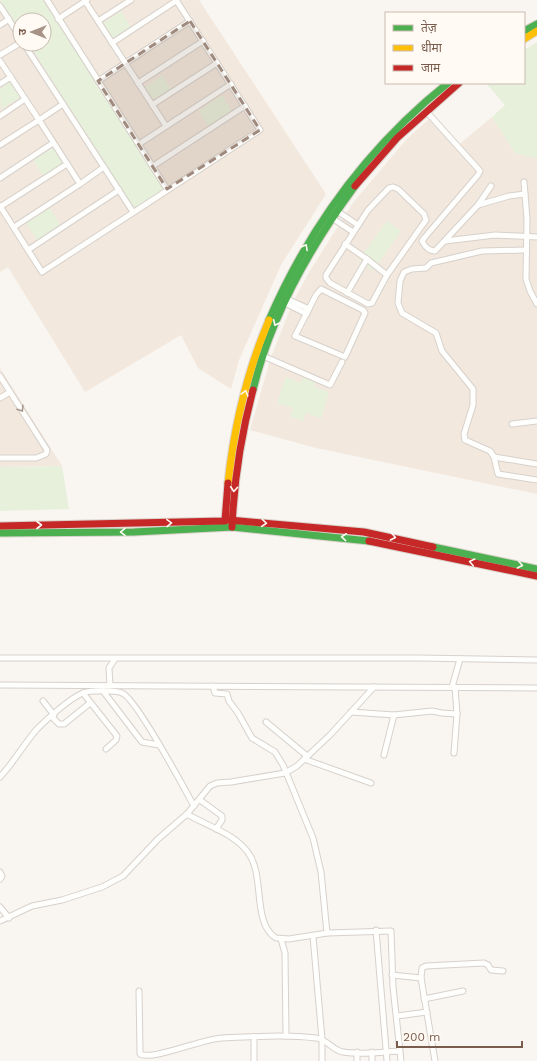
<svg xmlns="http://www.w3.org/2000/svg" width="537" height="1061" font-family="'Work Sans','Noto Sans Devanagari',sans-serif">
<rect width="100%" height="100%" fill="#f9f5f0"/>
<g fill="#f2e8de" fill-rule="evenodd">
<path d="M 0,0 L 199,0 L 326,194 L 281,265 L 239,360 L 231,389 L 198,368 L 181,335 L 85,392 L 8,267 L 0,272 ZM 20,20 L 44,20 L 44,44 L 20,44 Z"/>
<polygon points="431,117 455,148 492,117 516,153 537,158 537,494 316,448 250,430 271,357 293,302 308,274 352,204 406,140"/>
<polygon points="0,368 62,466 0,467"/>
</g>
<g fill="#e7f0db">
<polygon points="0,0 43,0 164,189 134,209 29,44 44,44 44,20 20,20 20,31"/>
<polygon points="121,11 131,27 112,39 102,24"/>
<polygon points="537,42 537,158 516,154 492,117 505,105 486,83 524,83 524,50"/>
<polygon points="162,76 172,91 153,103 144,88"/>
<polygon points="11,81 21,97 1,109 0,89"/>
<polygon points="222,95 232,112 209,127 199,111"/>
<polygon points="54,147 64,162 43,176 33,160"/>
<polygon points="50,208 60,225 37,240 26,223"/>
<polygon points="387,221 401,231 373,271 359,260"/>
<polygon points="305,372 318,376 314,387 329,392 321,418 306,413 303,421 290,417 293,408 277,403 286,377 301,383"/>
<polygon points="62,466 69,509 0,511 0,467"/>
</g>
<g fill="none" stroke-linecap="round" stroke-linejoin="round">
<defs>
<g id="street">
<polyline points="47,0 167,189"/>
<polyline points="85,1 166,126"/>
<polyline points="0,6 20,37"/>
<polyline points="58,19 87,0"/>
<polyline points="98,21 131,0"/>
<polyline points="0,25 9,19"/>
<polyline points="112,43 176,1"/>
<polyline points="24,44 133,212"/>
<polyline points="0,55 20,43"/>
<polyline points="0,61 39,120 0,145"/>
<polyline points="98,81 190,21"/>
<polyline points="138,83 203,41"/>
<polyline points="0,84 11,77"/>
<polyline points="63,104 39,120 80,184 104,167"/>
<polyline points="152,105 217,63"/>
<path d="M 426,111 L 480,171 L 478,175 L 425,237 L 422,241 C 425,247 429,251 435,251 L 478,205 L 491,186"/>
<polyline points="0,116 25,99"/>
<polyline points="139,144 231,84"/>
<polyline points="153,166 245,106"/>
<polyline points="0,178 53,143"/>
<polyline points="524,182 527,219 526,279 530,291 537,304"/>
<polygon points="393,187 398,189 424,214 426,220 387,275 372,303 368,304 330,283 326,278 326,275 368,210 389,188"/>
<polyline points="478,205 509,196 525,194"/>
<polyline points="0,206 42,272 260,130 176,0"/>
<polyline points="0,207 67,164"/>
<polyline points="337,211 358,225"/>
<polyline points="332,218 353,232"/>
<polyline points="14,227 80,184"/>
<polyline points="445,241 495,235 537,237"/>
<polyline points="345,244 367,259"/>
<polyline points="28,250 119,190"/>
<polyline points="526,250 482,251 431,263 426,268 412,269 404,272 400,281 398,303 402,313 436,333 442,351 473,389 473,405 464,434 465,440 490,451 494,457 498,474 537,480"/>
<polygon points="321,289 363,310 365,313 345,357 295,336 316,295"/>
<polyline points="347,293 367,259 387,275"/>
<polyline points="287,299 309,309"/>
<polyline points="285,303 307,314"/>
<polyline points="263,356 330,385 342,362"/>
<polyline points="0,376 47,450 46,454 36,458 0,458"/>
<polyline points="0,398 10,392"/>
<polyline points="512,424 537,421"/>
<polyline points="494,457 537,464"/>
<polyline points="0,658 418,658 537,660"/>
<polyline points="0,685 537,688"/>
<polyline points="110,686 109,668 115,659"/>
<polyline points="213,686 215,693 227,694 229,701 238,713 252,738 275,752 283,765 313,838 321,872 327,933"/>
<polyline points="452,687 460,659"/>
<polyline points="103,691 142,742 159,745"/>
<polyline points="83,693 117,736 116,740 106,749"/>
<polyline points="43,701 54,715"/>
<polyline points="351,712 394,715 432,711 442,713 457,714"/>
<polyline points="52,717 59,724 64,724 90,703"/>
<polyline points="266,722 307,756"/>
<polyline points="454,753 457,714 455,687"/>
<polyline points="384,755 394,715"/>
<polyline points="304,759 371,783"/>
<path d="M 0,777 C 14,762 24,744 37,729 C 47,719 70,698 83,693 C 89,690 116,690 122,693 C 136,698 184,788 194,806"/>
<polyline points="200,800 222,816 222,820 216,829"/>
<path d="M 187,814 C 207,826 236,834 249,854 C 265,877 252,923 276,938 L 289,939 L 327,933 L 391,931 L 393,987 L 401,1061"/>
<polyline points="0,872 2,876 0,879"/>
<polyline points="0,907 9,918"/>
<polyline points="0,921 32,906 62,900 102,887 123,876 158,839 187,814 210,786 217,783 231,782 285,773 297,766 330,735 374,687"/>
<polyline points="376,930 387,1061"/>
<polyline points="313,936 322,1039 322,1061"/>
<polyline points="281,939 285,953 286,1036"/>
<polyline points="392,975 421,978 435,1061"/>
<polyline points="421,978 422,968 426,966 484,963 488,965 491,970 503,971"/>
<path d="M 139,991 L 140,1051 L 140,1054 C 152,1061 205,1038 222,1038 C 254,1037 284,1034 316,1038 C 327,1039 332,1050 343,1052 C 361,1055 382,1052 400,1051"/>
<polyline points="424,999 463,991"/>
<polyline points="397,1016 427,1012"/>
<polyline points="357,1052 357,1061"/>
<polyline points="372,1052 372,1061"/>
<polyline points="254,1061 254,1037"/>
</g>
<g id="fast">
<polyline points="524,31 537,24"/>
<path d="M 269,320 C 309,228 369,146 448,83"/>
<path d="M 253,390 C 271,315 310,247 355,186"/>
<polyline points="0,533 134,532 232,527 369,541"/>
<polyline points="433,547 537,569"/>
</g>
<g id="slow">
<polyline points="524,39 537,31"/>
<path d="M 228,483 C 234,427 247,372 269,320"/>
</g>
<g id="jam">
<polyline points="355,186 397,138 459,83"/>
<polyline points="229,520 364,532 433,547"/>
<polyline points="0,526 225,521 228,483"/>
<path d="M 232,527 C 234,480 241,435 253,390"/>
<polyline points="369,541 537,576"/>
</g>
</defs>
<use href="#street" stroke="#d7d1cb" stroke-width="7"/>
<use href="#fast" stroke="#d9d2cb" stroke-width="9"/>
<use href="#slow" stroke="#d9d2cb" stroke-width="9"/>
<use href="#jam" stroke="#d9d2cb" stroke-width="9"/>
<use href="#street" stroke="#fefefd" stroke-width="5"/>
<use href="#fast" stroke="#4caf50" stroke-width="7"/>
<use href="#slow" stroke="#ffc107" stroke-width="7"/>
<use href="#jam" stroke="#c62828" stroke-width="7"/>
</g>
<defs><path id="oneway-chevron" d="M-2-3.5L2.5 0L-2 3.5" fill="none" stroke-width="1.6" stroke-linecap="round" stroke-linejoin="round"/></defs>
<g stroke="#fffaf3">
<use href="#oneway-chevron" transform="translate(305 247) rotate(-61)"/>
<use href="#oneway-chevron" transform="translate(276 323) rotate(115)"/>
<use href="#oneway-chevron" transform="translate(245 393) rotate(-75)"/>
<use href="#oneway-chevron" transform="translate(234 489) rotate(94)"/>
<use href="#oneway-chevron" transform="translate(169 523) rotate(-1)"/>
<use href="#oneway-chevron" transform="translate(264 523) rotate(5)"/>
<use href="#oneway-chevron" transform="translate(39 525)"/>
<use href="#oneway-chevron" transform="translate(123 532) rotate(179)"/>
<use href="#oneway-chevron" transform="translate(344 537) rotate(-174)"/>
<use href="#oneway-chevron" transform="translate(393 537) rotate(11)"/>
<use href="#oneway-chevron" transform="translate(472 562) rotate(-168)"/>
<use href="#oneway-chevron" transform="translate(520 565) rotate(12)"/>
</g>
<use stroke="#a8958b" href="#oneway-chevron" transform="translate(21 409) rotate(57)"/>
<path fill="#9f8a7d" fill-opacity="0.2" stroke="#9f8a7d" stroke-width="3" stroke-dasharray="8 5" stroke-linejoin="round" d="M 190,21 L 260,130 L 167,189 L 98,81 Z"/>
<rect x="385" y="12" width="140" height="72" fill="#fffaf3" stroke="#cabbb1"/>
<rect x="393" y="25" width="20" height="6" fill="#4caf50" stroke="#cabbb1"/>
<text x="421" y="32" font-size="12" fill="#7a5c4d">तेज़</text>
<rect x="393" y="45" width="20" height="6" fill="#ffc107" stroke="#cabbb1"/>
<text x="421" y="52" font-size="12" fill="#7a5c4d">धीमा</text>
<rect x="393" y="65" width="20" height="6" fill="#c62828" stroke="#cabbb1"/>
<text x="421" y="72" font-size="12" fill="#7a5c4d">जाम</text>
<g transform="translate(32 32) rotate(270)"><circle r="19" fill="#fffaf3" stroke="#cabbb1"/>
<path d="M0-3L7 15L0 10L-7 15Z" fill="#a69286"/>
<text y="-6" font-size="11" font-weight="bold" text-anchor="middle" fill="#7a5c4d">उ</text>
</g>
<path d="M397 1041v6h125v-6" fill="none" stroke="#7a5c4d" stroke-width="2"/>
<text x="403" y="1041" font-size="12" fill="#7a5c4d" stroke="#fffaf3" stroke-width="3" paint-order="stroke">200 m</text>
</svg>
